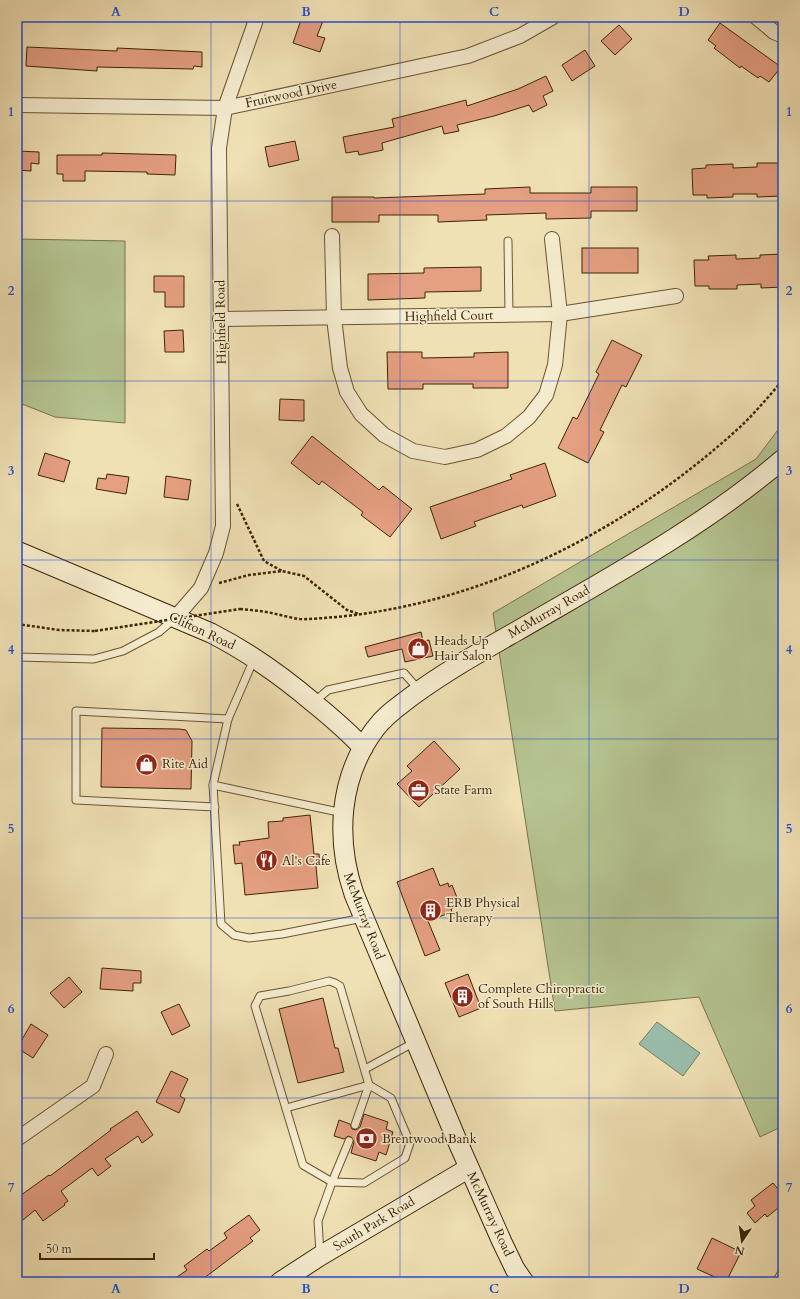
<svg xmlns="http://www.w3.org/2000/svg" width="800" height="1299" font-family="Cardo,serif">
<rect width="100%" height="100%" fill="#f0e1b5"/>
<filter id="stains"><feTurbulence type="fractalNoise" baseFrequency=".005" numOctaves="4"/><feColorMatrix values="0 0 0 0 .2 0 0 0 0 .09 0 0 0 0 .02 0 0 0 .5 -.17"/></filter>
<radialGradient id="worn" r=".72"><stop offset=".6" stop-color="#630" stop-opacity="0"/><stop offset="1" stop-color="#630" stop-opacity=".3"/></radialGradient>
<g fill="#b5c491" stroke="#79744b">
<polygon points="17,239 125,241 125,423 55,417 17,402"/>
<polygon points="783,423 783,1126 760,1137 699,997 555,1011 493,613 756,459"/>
</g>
<polygon fill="#9abeac" stroke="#758069" points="657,1022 700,1053 683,1076 639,1044"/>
<g fill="#e59f81" stroke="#3d2405">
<polygon points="302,17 312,17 323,21 317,36 325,38 320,52 293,43"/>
<polygon points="720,23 781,67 769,82 760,76 758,78 741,66 740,68 714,48 716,46 708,40"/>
<polygon points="619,25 632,39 615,55 601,41"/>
<polygon points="27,47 117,51 117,48 202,52 202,67 194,66 193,69 97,67 97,71 26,66"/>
<polygon points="585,50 595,66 572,81 562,65"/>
<polygon points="546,76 553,91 543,96 547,105 533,112 529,105 494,116 457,125 459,131 444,134 442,126 382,143 383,150 359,155 358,151 346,153 343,137 394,127 392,119 428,110 466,100 467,106 518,89"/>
<polygon points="295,141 299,160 269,167 265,147"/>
<polygon points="17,151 39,152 39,164 31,163 31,171 17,170"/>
<polygon points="102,153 176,155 175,175 147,174 147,172 85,171 85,181 63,181 63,174 57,174 57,155 102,155"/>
<polygon points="757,163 783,163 783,196 757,197 757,194 733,194 733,197 707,198 707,195 693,195 692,169 706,168 706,165 733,164 733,168 757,167"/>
<polygon points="530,187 530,193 591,193 591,187 637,187 637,211 591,211 591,218 546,219 546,213 486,215 487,220 438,222 438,215 379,215 379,222 332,222 332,197 374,197 374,198 485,194 485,189"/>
<rect x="582" y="248" width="56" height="25"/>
<polygon points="783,254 783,287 761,288 761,284 737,285 737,289 709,289 709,286 695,286 694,260 709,260 708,256 736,255 736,259 760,258 760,255"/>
<polygon points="481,267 481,291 425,292 425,298 368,300 368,274 424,273 424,268"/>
<polygon points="154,276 184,276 184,307 165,307 165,292 154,292"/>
<polygon points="183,330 184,352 165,352 164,331"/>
<polygon points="612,340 642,355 626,387 622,385 600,430 604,432 588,463 558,448 573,417 577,419 599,374 596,372"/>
<polygon points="387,352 422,352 422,358 474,357 474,353 508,352 508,388 473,388 473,384 423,384 423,389 388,389"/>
<polygon points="280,399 304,400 304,421 279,420"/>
<polygon points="312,436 379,490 383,486 412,509 390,537 361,515 363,512 322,481 319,485 291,463"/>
<polygon points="45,453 70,461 64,482 38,475"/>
<polygon points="545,463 556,496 523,508 522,505 474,522 476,526 441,539 430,507 512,479 510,475"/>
<polygon points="107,474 129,477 126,494 96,489 98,478 106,479"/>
<polygon points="166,476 191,480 188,500 164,497"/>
<polygon points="421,632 423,641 429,640 433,656 405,662 402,649 368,657 365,647"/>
<polygon points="102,728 179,729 186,730 192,741 191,789 101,787"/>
<polygon points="434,741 460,769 419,807 397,784 412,771 407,766"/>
<polygon points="310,815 314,854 319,854 320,865 316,866 318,888 245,895 242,863 235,864 233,845 240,845 239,842 269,838 268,822 283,821 283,818"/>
<polygon points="433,868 440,886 448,883 449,887 452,885 460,905 451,909 452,912 428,921 440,950 425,956 397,882"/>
<polygon points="102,968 141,971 141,983 133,983 133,991 100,989"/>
<polygon points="468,974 481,1008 459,1017 445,983"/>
<polygon points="69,977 82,992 64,1008 50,993"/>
<polygon points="323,998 335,1048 338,1048 344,1072 298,1083 279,1009"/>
<polygon points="179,1004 190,1026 172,1035 161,1012"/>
<polygon points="31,1024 48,1035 33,1058 17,1048"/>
<polygon points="171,1071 188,1079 180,1096 185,1099 179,1113 156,1102"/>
<polygon points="137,1111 153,1135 142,1143 138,1136 105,1159 111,1166 98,1176 92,1168 61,1191 68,1201 64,1204 65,1205 43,1221 35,1210 17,1225 17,1198 49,1175 50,1176 111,1130 110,1129"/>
<polygon points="364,1114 388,1122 386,1129 393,1132 386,1155 379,1152 376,1161 351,1153 354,1142 351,1137 348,1136 344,1139 334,1136 339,1120 350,1124 352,1129 356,1130 360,1127"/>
<polygon points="773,1183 783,1195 783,1204 767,1217 765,1214 755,1223 747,1213 755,1206 751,1200"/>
<polygon points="249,1215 260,1230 250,1238 253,1241 199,1282 170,1282 187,1270 184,1266 207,1249 209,1251 227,1238 224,1233"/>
<polygon points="712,1238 741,1252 726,1282 697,1269"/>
</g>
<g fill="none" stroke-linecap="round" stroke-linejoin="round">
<defs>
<g id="lane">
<polyline points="508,241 509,315"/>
<polyline points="17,657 94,659 123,651 159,632 174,619"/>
<polyline points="314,702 328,690 404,673 419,690"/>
<polyline points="228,719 213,785 343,813"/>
<polyline points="213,785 221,924 234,935 249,938 282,934 363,918"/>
<polyline points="215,807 76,800 76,711 228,719 254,659"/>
<polyline points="365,1069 415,1042"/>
<polyline points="286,1108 369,1085 391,1098 410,1143 405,1158 364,1183 332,1182 349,1141"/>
<polyline points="320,1254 318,1221 332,1182 303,1165 255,1006 260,996 289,991 329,981 335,983 340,986 369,1085 355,1125"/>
</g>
<g id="street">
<polyline points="756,17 774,32 783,36"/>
<polyline points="17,105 225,108 468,56 520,36 553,17"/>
<polyline points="332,236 334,318 340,368 347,392 361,414 384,435 413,451 445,457 477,450 506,436 529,417 546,395 555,365 560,314 552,239"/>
<polyline points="220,319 560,314 676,296"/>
<polyline points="175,618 201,588 216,553 223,526 219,148 225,108 257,17"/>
<polyline points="17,1139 93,1086 106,1054"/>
<polyline points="780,1282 783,1277"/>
</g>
<g id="secondary">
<path d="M 17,551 L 211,633 C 250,653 281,675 315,704 C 332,718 348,731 363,748"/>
<polyline points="280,1282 320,1256 469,1168"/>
<path d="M 524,1282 L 515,1269 L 502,1242 L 456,1138 L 354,894 C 335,838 339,777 375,729 C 385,715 399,706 412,696 C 446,671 482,651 517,631 C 608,578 702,528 783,459"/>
</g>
</defs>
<use href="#lane" stroke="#6a5331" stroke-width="9"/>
<use href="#street" stroke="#6a5331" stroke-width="16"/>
<use href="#secondary" stroke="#3d2405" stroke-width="21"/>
<g stroke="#3d2405" stroke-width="2.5" stroke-dasharray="3 2" stroke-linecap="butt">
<polyline points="237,504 264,561 282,571"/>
<polyline points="219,583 249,575 282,571 304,576 347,610 359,614"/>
<path d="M 240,609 C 252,610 264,611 276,614 C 286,616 297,620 307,619 C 469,612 620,536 739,428 C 755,413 769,396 783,380"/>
<polyline points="17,624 59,630 95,631"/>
</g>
<use href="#lane" stroke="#f5eccf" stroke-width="7"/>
<use href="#street" stroke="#f5eccf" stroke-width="14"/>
<use href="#secondary" stroke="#f5eccf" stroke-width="19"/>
<polyline stroke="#3d2405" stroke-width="2.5" stroke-dasharray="3 2" stroke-linecap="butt" points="95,631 240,609"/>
</g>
<path fill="none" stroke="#1d4ed8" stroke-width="1" stroke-opacity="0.55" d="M 211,17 L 211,1282M 400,17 L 400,1282M 589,17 L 589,1282M 17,201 L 783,201M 17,381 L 783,381M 17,560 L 783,560M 17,739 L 783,739M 17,918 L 783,918M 17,1098 L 783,1098"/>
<defs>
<symbol id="shop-disc" viewBox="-11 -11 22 22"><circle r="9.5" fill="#8f2418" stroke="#f5eccf"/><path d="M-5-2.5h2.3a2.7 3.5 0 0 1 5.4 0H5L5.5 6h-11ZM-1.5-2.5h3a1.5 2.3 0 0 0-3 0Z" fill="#fff"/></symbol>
<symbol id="office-disc" viewBox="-11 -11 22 22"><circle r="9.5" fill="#8f2418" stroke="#f5eccf"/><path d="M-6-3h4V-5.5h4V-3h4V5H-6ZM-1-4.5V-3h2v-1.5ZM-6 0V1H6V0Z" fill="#fff"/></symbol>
<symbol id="restaurant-disc" viewBox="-11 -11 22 22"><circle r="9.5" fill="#8f2418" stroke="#f5eccf"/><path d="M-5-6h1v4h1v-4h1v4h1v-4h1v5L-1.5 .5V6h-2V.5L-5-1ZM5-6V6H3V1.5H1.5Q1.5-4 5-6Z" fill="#fff"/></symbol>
<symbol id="building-disc" viewBox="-11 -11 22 22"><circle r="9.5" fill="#8f2418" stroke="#f5eccf"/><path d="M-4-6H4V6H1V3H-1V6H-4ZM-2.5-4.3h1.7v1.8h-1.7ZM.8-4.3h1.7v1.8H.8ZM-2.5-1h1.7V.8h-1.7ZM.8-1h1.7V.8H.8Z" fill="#fff"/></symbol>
<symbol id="bank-disc" viewBox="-11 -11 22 22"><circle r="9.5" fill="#8f2418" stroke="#f5eccf"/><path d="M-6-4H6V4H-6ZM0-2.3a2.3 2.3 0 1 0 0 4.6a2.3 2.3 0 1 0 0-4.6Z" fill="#fff"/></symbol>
</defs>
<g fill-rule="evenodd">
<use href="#shop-disc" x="406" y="636" width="25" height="25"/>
<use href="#shop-disc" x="134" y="752" width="25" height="25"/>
<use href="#office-disc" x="406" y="778" width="25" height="25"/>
<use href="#restaurant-disc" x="254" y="848" width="25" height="25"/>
<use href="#building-disc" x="418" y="898" width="25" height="25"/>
<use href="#building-disc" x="450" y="984" width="25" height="25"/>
<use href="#bank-disc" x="354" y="1126" width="25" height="25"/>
</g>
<g text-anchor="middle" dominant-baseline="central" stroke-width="3" stroke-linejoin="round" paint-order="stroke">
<g font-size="13" fill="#3d2405" stroke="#f5eccf">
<text transform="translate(291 94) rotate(-12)">Fruitwood Drive</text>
<text transform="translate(449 316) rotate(-1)">Highfield Court</text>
<text transform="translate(221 322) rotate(-91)">Highfield Road</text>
<text transform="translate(549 612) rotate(-30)">McMurray Road</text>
<text transform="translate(202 631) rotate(25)">Clifton Road</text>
<text transform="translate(364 916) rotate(69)">McMurray Road</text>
<text transform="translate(490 1214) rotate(65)">McMurray Road</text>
<text transform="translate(374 1224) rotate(-31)">South Park Road</text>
</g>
<g font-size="13" fill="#3d2405" stroke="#f5eccf" text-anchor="start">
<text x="434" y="641">Heads Up<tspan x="434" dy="15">Hair Salon</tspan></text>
<text x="162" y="764">Rite Aid</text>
<text x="434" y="790">State Farm</text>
<text x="282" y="861">Al's Cafe</text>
<text x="446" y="903">ERB Physical<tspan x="446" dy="15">Therapy</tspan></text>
<text x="478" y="989">Complete Chiropractic<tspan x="478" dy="15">of South Hills</tspan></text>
<text x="382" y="1139">Brentwood Bank</text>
</g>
</g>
<rect width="800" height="1299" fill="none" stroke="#f0e1b5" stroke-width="44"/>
<g transform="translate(742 1241) rotate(193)" stroke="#f5eccf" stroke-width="3" paint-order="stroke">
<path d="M0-3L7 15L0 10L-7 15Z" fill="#3d2405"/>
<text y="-6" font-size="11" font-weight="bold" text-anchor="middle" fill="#3d2405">N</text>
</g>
<path d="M40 1253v6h114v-6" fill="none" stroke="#3d2405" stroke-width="2"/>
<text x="46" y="1253" font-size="12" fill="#3d2405" stroke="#f5eccf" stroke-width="3" paint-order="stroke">50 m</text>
<rect x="22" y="22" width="756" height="1255" fill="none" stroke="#1d4ed8" stroke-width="1.5"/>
<g font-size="13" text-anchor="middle" font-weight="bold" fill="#1d4ed8">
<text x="116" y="16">A</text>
<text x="306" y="16">B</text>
<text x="494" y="16">C</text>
<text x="684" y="16">D</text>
<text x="11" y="116">1</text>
<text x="789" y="116">1</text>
<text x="11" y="295">2</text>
<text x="789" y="295">2</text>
<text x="11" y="475">3</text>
<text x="789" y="475">3</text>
<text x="11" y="654">4</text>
<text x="789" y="654">4</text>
<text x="11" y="833">5</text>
<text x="789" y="833">5</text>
<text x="11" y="1013">6</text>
<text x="789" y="1013">6</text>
<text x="11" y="1192">7</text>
<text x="789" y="1192">7</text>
<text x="116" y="1293">A</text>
<text x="306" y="1293">B</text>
<text x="494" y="1293">C</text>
<text x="684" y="1293">D</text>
</g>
<rect width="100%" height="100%" filter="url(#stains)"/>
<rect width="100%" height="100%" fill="url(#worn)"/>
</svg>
